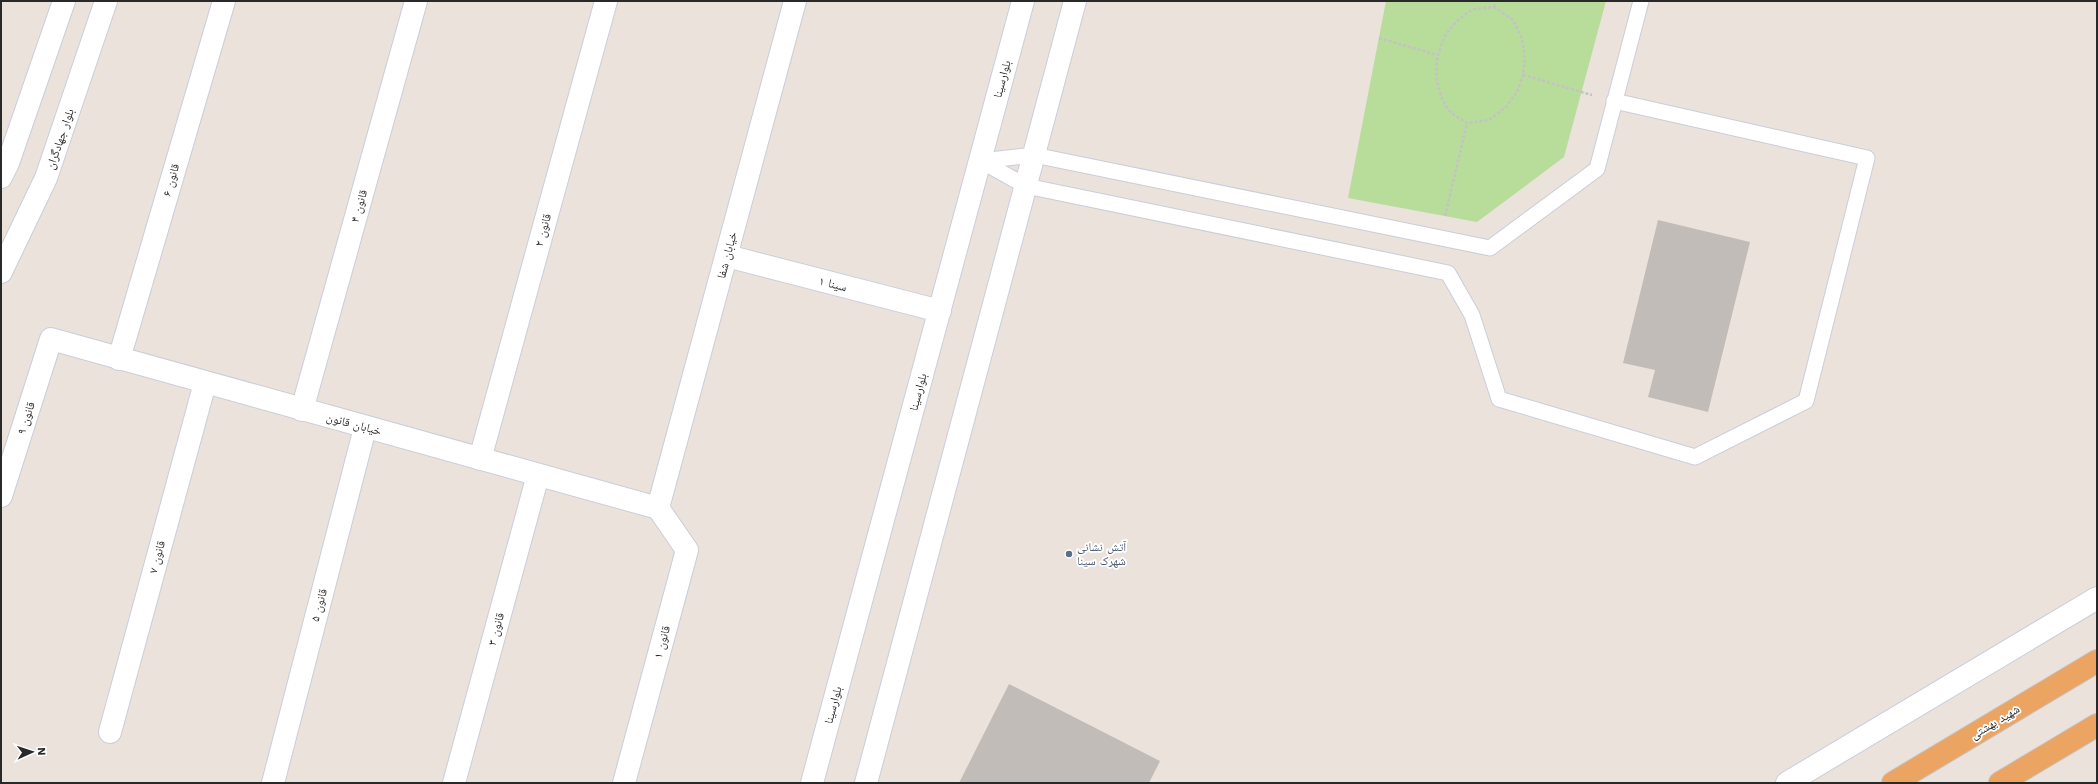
<svg xmlns="http://www.w3.org/2000/svg" width="2098" height="784" font-family="'Work Sans','Noto Naskh Arabic',sans-serif">
<rect width="100%" height="100%" fill="#eae2db"/>
<polygon fill="#b8dd9b" points="1386,1 1606,1 1564,157 1477,222 1348,198"/>
<g fill="#c2bcb8">
<polygon points="1658,220 1750,242 1708,412 1648,397 1655,370 1623,363"/>
<polygon points="1009,684 1160,761 1149,783 959,783"/>
</g>
<g fill="none" stroke-linecap="round" stroke-linejoin="round">
<defs>
<g id="service">
<polyline points="981,161 1026,186 1448,273 1472,315 1499,399 1695,457 1806,401 1867,158 1614,101"/>
<polyline points="981,161 1034,155 1490,248 1597,169 1641,1"/>
</g>
<g id="minor">
<polyline points="727,256 940,311"/>
<polyline points="119,359 224,1"/>
<polyline points="302,410 416,1"/>
<polyline points="480,459 606,1"/>
<polyline points="1,496 51,339 658,508"/>
<polyline points="658,508 795,1"/>
<polyline points="110,732 205,383"/>
<polyline points="273,783 365,428"/>
<polyline points="454,783 538,475"/>
<polyline points="624,783 687,550 658,508"/>
</g>
<polyline id="tertiary" points="1787,783 2097,598"/>
<g id="secondary">
<polyline points="1,177 8,163 64,1"/>
<polyline points="1,272 46,178 106,1"/>
<polyline points="812,783 1023,1"/>
<polyline points="866,783 1075,1"/>
</g>
<g id="trunk">
<polyline points="1893,783 2097,661"/>
<polyline points="2000,783 2097,725"/>
</g>
</defs>
<use href="#service" stroke="#caced9" stroke-width="17"/>
<use href="#minor" stroke="#caced9" stroke-width="24"/>
<use href="#tertiary" stroke="#caced9" stroke-width="24"/>
<use href="#secondary" stroke="#caced9" stroke-width="24"/>
<use href="#trunk" stroke="#c3c3c3" stroke-width="24"/>
<g stroke="#c3c3c3" stroke-width="2.5" stroke-dasharray="3 2" stroke-linecap="butt">
<path d="M 1494,7 L 1513,20 L 1522,39 L 1525,58 L 1523,75 L 1517,92 L 1506,107 L 1489,120 L 1467,123 C 1461,119 1451,114 1447,108 C 1429,79 1434,38 1462,17 C 1465,15 1469,11 1472,10 C 1479,8 1487,8 1494,7 Z"/>
<polyline points="1494,7 1495,1"/>
<polyline points="1379,38 1437,55"/>
<polyline points="1523,75 1592,95"/>
<polyline points="1445,216 1467,123"/>
</g>
<use href="#service" stroke="#fff" stroke-width="15"/>
<use href="#minor" stroke="#fff" stroke-width="22"/>
<use href="#tertiary" stroke="#fff" stroke-width="22"/>
<use href="#secondary" stroke="#fff" stroke-width="22"/>
<use href="#trunk" stroke="#eca462" stroke-width="22"/>
</g>
<circle fill="#5c6f8a" stroke="#fff" stroke-width="1.5" cx="1069" cy="554" r="4"/>
<g text-anchor="middle" dominant-baseline="central" stroke-width="3.5" stroke-linejoin="round" paint-order="stroke">
<g font-size="12" fill="#292929" stroke="#fff">
<text transform="translate(1002 79) rotate(-75)">بلوارسینا</text>
<text transform="translate(60 139) rotate(-71)">بلوار جهادگران</text>
<text transform="translate(171 180) rotate(-74)">قانون ۶</text>
<text transform="translate(359 206) rotate(-74)">قانون ۴</text>
<text transform="translate(543 230) rotate(-75)">قانون ۲</text>
<text transform="translate(727 255) rotate(-75)">خیابان شفا</text>
<text transform="translate(833 284) rotate(14)">سینا ۱</text>
<text transform="translate(918 392) rotate(-75)">بلوارسینا</text>
<text transform="translate(26 418) rotate(-72)">قانون ۹</text>
<text transform="translate(354 424) rotate(15)">خیابان قانون</text>
<text transform="translate(157 557) rotate(-75)">قانون ۷</text>
<text transform="translate(319 605) rotate(-75)">قانون ۵</text>
<text transform="translate(496 629) rotate(-75)">قانون ۳</text>
<text transform="translate(662 642) rotate(-75)">قانون ۱</text>
<text transform="translate(833 705) rotate(-75)">بلوارسینا</text>
<text transform="translate(1995 722) rotate(-31)">شهید بهشتی</text>
</g>
<g font-size="12" fill="#4e5e75" stroke="#fff" text-anchor="start">
<text x="1077" y="547">آتش نشانی<tspan x="1077" dy="14">شهرک سینا</tspan></text>
</g>
</g>
<rect width="2098" height="784" fill="none" stroke="#292929" stroke-width="4"/>
<g transform="translate(32 752) rotate(87)" stroke="#ffffff" stroke-width="3" paint-order="stroke">
<path d="M0-3L7 15L0 10L-7 15Z" fill="#292929"/>
<text y="-6" font-size="11" font-weight="bold" text-anchor="middle" fill="#292929">N</text>
</g>
</svg>
